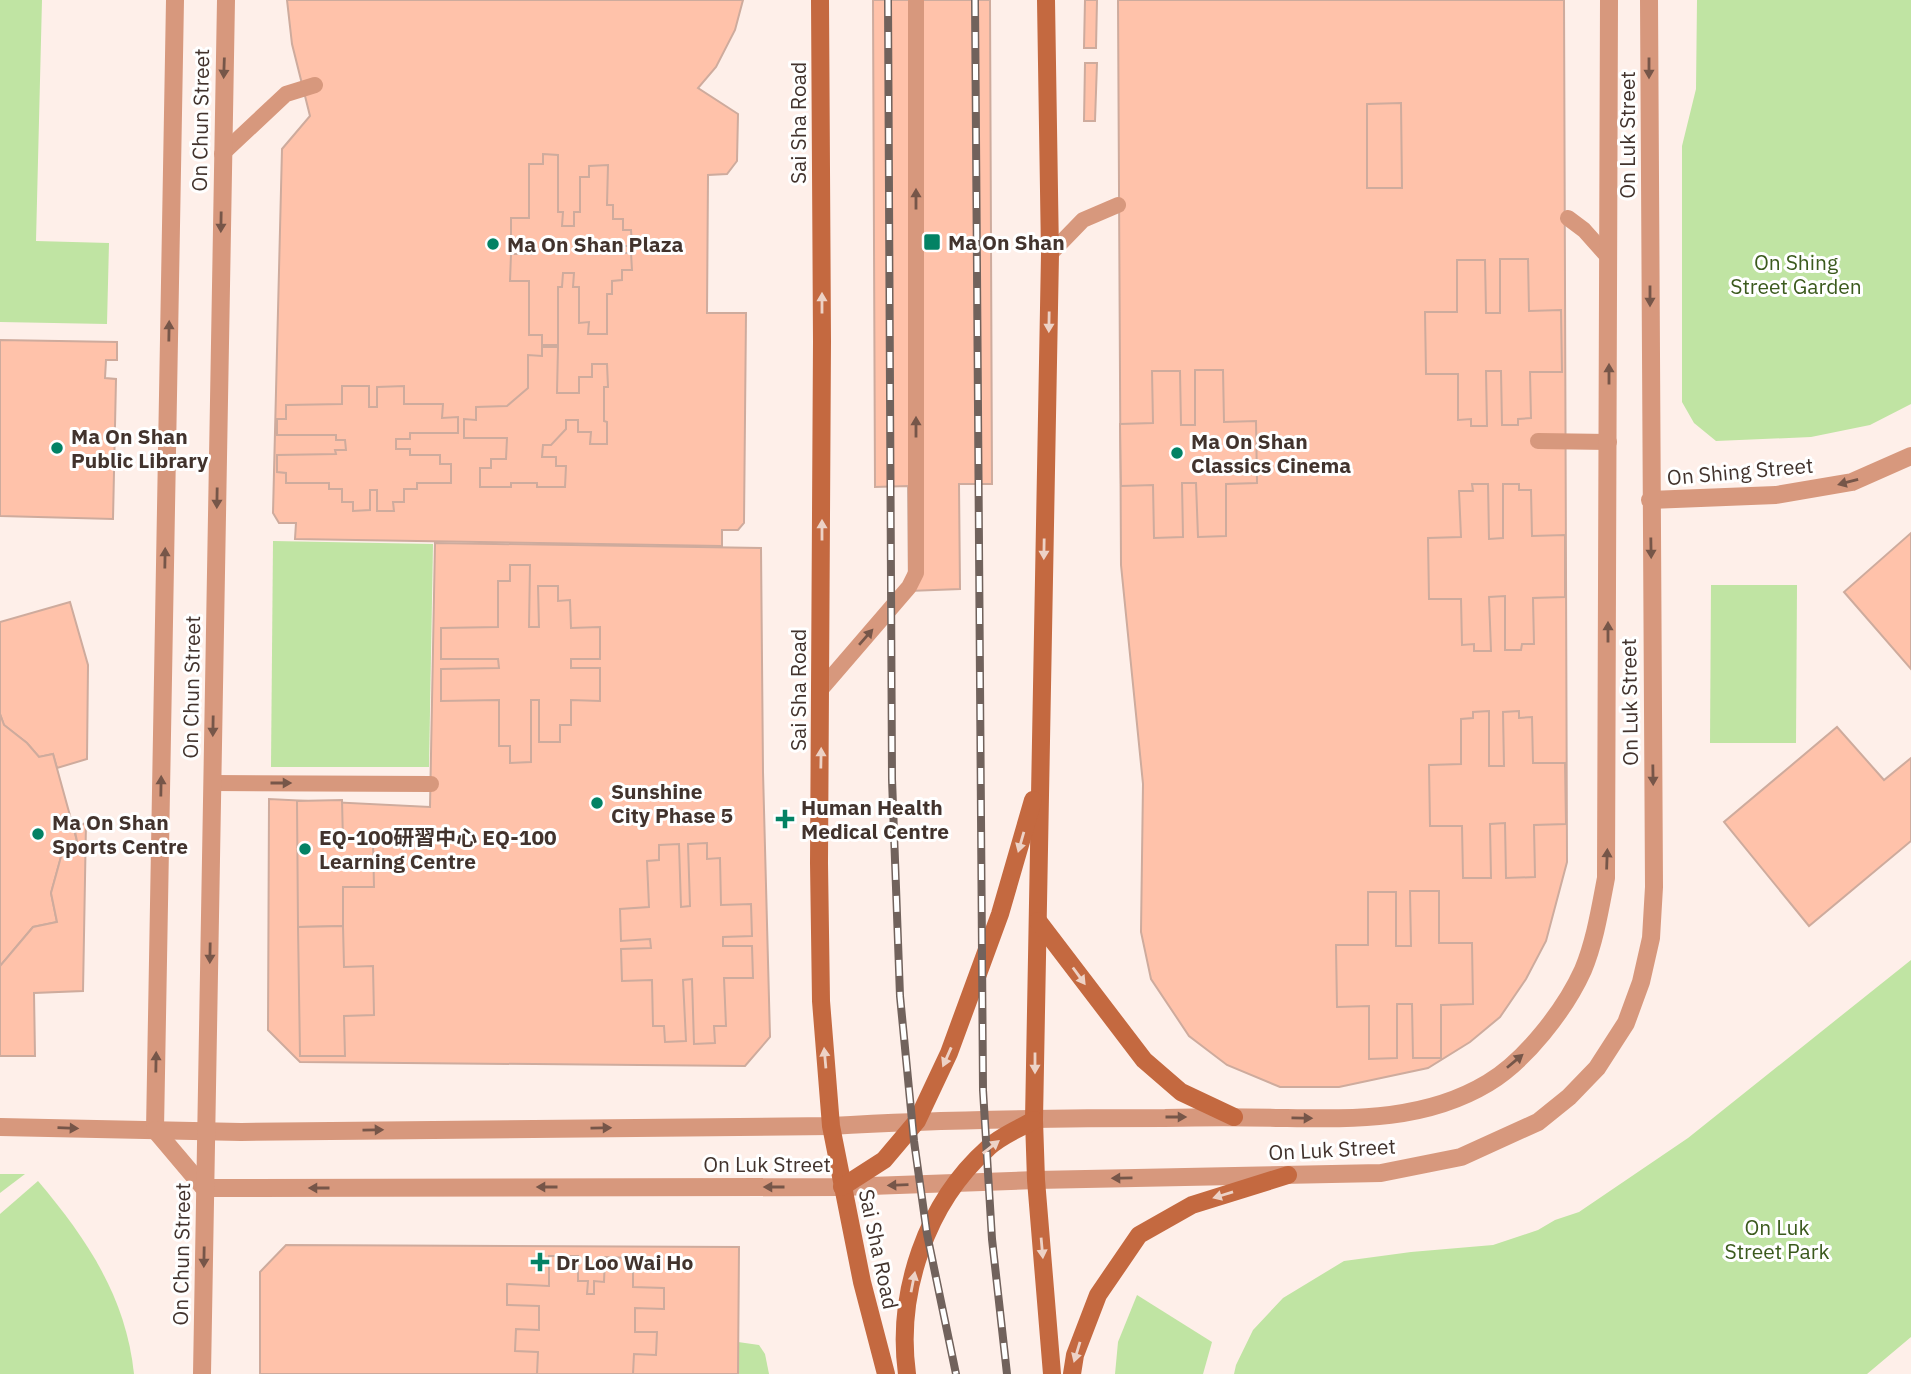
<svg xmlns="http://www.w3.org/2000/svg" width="1911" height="1374" font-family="'IBM Plex Sans','Noto Sans TC',sans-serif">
<rect width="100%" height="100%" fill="#feefe9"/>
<g fill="#c0e4a3">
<polygon points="0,0 42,0 36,241 109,243 107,324 0,322"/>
<polygon points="1697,0 1911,0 1911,404 1870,425 1811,437 1716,441 1694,423 1682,402 1682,146 1696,89"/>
<polygon points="273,541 433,544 429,767 271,767"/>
<polygon points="1711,585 1797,585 1796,743 1710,743"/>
<polygon points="1911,960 1911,1337 1867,1374 1234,1374 1236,1365 1253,1330 1283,1298 1344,1261 1411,1252 1493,1245 1538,1230 1555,1220 1579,1212 1688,1138"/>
<polygon points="0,1174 25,1174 0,1193"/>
<path d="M 38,1181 C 87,1239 126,1297 134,1374 L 0,1374 L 0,1214 Z"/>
<polygon points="1137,1295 1212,1342 1203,1374 1115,1374 1118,1342"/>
<polygon points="738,1342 759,1345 765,1354 769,1374 738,1374"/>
</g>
<g fill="#ffc2aa" stroke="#ceab9d" stroke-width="2">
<polygon points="287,0 743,0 735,30 716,67 698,88 738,114 737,161 727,174 708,175 707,313 746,313 744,523 738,530 722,530 722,546 295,539 296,523 279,523 273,513 282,149 310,116 292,44"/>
<polygon points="873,0 990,0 992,484 959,484 960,589 909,591 908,486 875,487"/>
<polygon points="1085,0 1097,0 1096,48 1084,48"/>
<polygon points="1118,0 1564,0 1567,862 1546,941 1526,979 1500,1017 1470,1042 1428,1068 1339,1087 1280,1087 1227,1065 1189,1036 1151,979 1141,932 1143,784 1121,565"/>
<polygon points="1085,63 1097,63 1095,121 1084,121"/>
<polygon points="1401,103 1402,188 1367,188 1367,104"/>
<polygon points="543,154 558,155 558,212 563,212 562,226 574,226 574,212 580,212 580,177 589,177 589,166 608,165 607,205 613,205 613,219 623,219 623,230 631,230 632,246 611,246 611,253 631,253 632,270 622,270 622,280 612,281 612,294 607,294 607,334 588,334 589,322 579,323 579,287 573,287 574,273 563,273 562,287 558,287 558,345 542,345 542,335 529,335 529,281 510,281 511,254 531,254 531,245 511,245 511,218 529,218 529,164 543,164"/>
<polygon points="1500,259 1528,259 1529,311 1561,310 1562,372 1530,372 1531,418 1518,419 1518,425 1502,425 1501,371 1486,371 1487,426 1471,426 1471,419 1458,420 1458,374 1426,374 1425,312 1457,312 1457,260 1485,260 1486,313 1500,313"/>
<polygon points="0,340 117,342 117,360 106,360 105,378 116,379 113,519 0,516"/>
<polygon points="542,347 558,347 557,393 579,393 579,377 592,377 592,364 607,364 608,387 604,387 604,421 607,422 607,444 590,444 591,432 578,432 578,420 566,420 566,429 551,445 543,445 542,457 556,457 556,466 566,466 565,487 537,487 537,483 511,483 511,487 480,487 480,468 491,468 491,459 506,459 507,438 464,438 464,419 476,420 476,407 507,406 528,388 528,355 542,356"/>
<polygon points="1195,370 1223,370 1224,422 1256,421 1257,483 1226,484 1226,536 1198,537 1196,483 1182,483 1183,537 1154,538 1153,485 1121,486 1120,424 1153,423 1152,371 1180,371 1181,425 1195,425"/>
<polygon points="342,386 369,386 369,407 377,407 377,387 404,386 404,404 443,404 442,418 458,417 458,433 410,433 410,439 396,439 396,449 410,449 410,455 440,455 440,464 451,464 451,483 417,483 417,489 404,489 404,502 393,502 394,511 377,511 377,490 370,490 370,510 353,511 353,502 342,502 342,489 329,489 329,483 286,483 286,473 277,472 277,455 336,454 335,450 346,450 345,440 336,440 336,435 277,435 277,419 286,419 286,405 342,404"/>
<polygon points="1472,484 1488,484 1489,539 1503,538 1503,484 1519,484 1519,490 1531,490 1532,536 1565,535 1565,597 1533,598 1534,644 1522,644 1521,650 1505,650 1505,596 1489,597 1491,651 1474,651 1474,644 1462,645 1461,599 1429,599 1428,538 1461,537 1459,491 1473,491"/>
<polygon points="1911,533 1911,669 1844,592"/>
<polygon points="435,543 761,548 763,772 770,1037 745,1066 300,1062 268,1030 269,799 430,807"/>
<polygon points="510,565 530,565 529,627 539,627 538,586 558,586 558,601 570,600 571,628 600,627 600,659 571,659 571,668 600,668 600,701 571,700 571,725 560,725 560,742 539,742 539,700 531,700 531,762 510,763 510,746 499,746 499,700 441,701 441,669 499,668 498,659 441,659 441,628 498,627 498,581 510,581"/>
<polygon points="70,602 88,665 87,759 57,768 53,754 39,757 27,743 4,725 0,714 0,622"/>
<polygon points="1489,711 1489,766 1504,766 1503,712 1519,711 1519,718 1532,717 1533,763 1565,763 1566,824 1534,825 1535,877 1506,878 1505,823 1490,824 1491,878 1463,878 1462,826 1430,826 1429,765 1461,764 1461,719 1473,718 1473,712"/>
<polygon points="0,714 4,725 27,743 39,757 53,754 77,841 64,846 51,893 57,922 33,927 0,966"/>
<polygon points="1837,727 1884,780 1911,758 1911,841 1809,926 1724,822"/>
<polygon points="342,800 343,841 373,840 374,887 343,887 343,926 298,927 297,801"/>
<polygon points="86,823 83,991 34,993 35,1056 0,1056 0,966 33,927 57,922 51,893 64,846 77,841 74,827"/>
<polygon points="707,843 707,859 720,858 721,905 751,904 752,936 723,937 723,946 752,946 753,978 724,978 726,1026 714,1026 715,1043 694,1044 692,979 683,980 686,1041 665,1042 664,1026 653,1026 652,980 622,981 621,949 651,948 650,939 621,941 620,909 649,907 647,861 659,860 659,845 679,844 681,907 690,906 688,844"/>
<polygon points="1410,891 1439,891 1439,943 1472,943 1473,1004 1441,1005 1441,1058 1413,1058 1412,1004 1397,1004 1397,1058 1369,1059 1369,1006 1337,1007 1336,945 1368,945 1368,892 1396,892 1396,946 1411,946"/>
<polygon points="343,926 344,967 373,966 374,1015 344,1016 345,1056 300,1056 298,927"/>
<polygon points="286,1245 739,1247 738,1374 260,1374 260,1272"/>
<polygon points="549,1256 578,1256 578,1281 588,1281 587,1294 594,1294 594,1281 604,1282 605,1257 633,1258 633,1287 664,1288 664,1309 635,1308 635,1332 657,1332 656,1355 634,1354 633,1374 505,1374 537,1374 538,1352 515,1351 516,1329 539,1330 539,1306 507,1305 507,1284 549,1286"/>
</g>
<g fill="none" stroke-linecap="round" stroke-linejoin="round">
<g stroke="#d7987d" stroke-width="16">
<polyline points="222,154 286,94 315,85"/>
<polyline points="1568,218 1584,230 1609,258"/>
<polyline points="1050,254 1083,220 1118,205"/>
<polyline points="1538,441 1609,442"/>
<polyline points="822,688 909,587 916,573 916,0"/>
<polyline points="212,783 431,784"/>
</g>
<g stroke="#d7987d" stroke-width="18">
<polyline points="1650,500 1776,495 1852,482 1911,456"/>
<path d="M 0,1127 L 241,1132 L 831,1126 C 942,1119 1054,1118 1165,1118 C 1204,1117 1243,1117 1282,1118 C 1353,1119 1425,1121 1488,1083 C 1525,1061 1565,1010 1583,970 C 1595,941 1600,909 1606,878 L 1609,0"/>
<polyline points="155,1130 175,0"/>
<polyline points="155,1130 204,1188"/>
<polyline points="204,1188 842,1187 1036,1180 1381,1173 1461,1157 1538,1122 1569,1097 1597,1068 1626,1023 1641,982 1651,938 1654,887 1649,0"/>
<polyline points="202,1374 226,0"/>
</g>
<g stroke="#c46940" stroke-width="18">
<polyline points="820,0 822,341 819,863 821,1001 831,1126 862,1282 886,1374"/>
<polyline points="1046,0 1050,254 1034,1120 1036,1180 1052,1374"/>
<polyline points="1038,921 1144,1060 1181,1092 1234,1117"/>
<polyline points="842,1187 884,1160 917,1121 949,1053 1000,914 1033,800"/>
<path d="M 907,1374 C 896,1293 926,1203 988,1148 C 1000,1136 1019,1129 1034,1120"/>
<polyline points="1072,1374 1075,1355 1098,1295 1139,1235 1192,1205 1288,1175"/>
</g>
<defs>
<g id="rail">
<polyline points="888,0 892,779 900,996 914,1141 927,1234 956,1374"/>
<polyline points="975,0 983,1090 992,1239 1007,1374"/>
</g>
</defs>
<use href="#rail" stroke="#71625c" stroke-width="8"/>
<use href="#rail" stroke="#fff" stroke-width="5" stroke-dasharray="16" stroke-linecap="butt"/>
</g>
<defs><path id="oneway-solid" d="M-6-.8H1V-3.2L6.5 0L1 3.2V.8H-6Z" transform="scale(1.75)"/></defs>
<g fill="#765649">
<use href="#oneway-solid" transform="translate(224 68) rotate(92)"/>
<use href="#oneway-solid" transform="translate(1649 68) rotate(90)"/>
<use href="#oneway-solid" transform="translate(916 199) rotate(-90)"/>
<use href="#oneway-solid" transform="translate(221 222) rotate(91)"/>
<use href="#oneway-solid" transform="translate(1650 296) rotate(90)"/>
<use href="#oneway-solid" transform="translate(169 331) rotate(-89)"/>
<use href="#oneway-solid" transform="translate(1609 374) rotate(-90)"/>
<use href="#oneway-solid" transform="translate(916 427) rotate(-90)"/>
<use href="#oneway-solid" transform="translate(1848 482) rotate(165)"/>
<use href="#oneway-solid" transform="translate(217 498) rotate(91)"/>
<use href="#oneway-solid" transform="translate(1651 548) rotate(89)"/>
<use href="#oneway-solid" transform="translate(165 558) rotate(-89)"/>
<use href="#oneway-solid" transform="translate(1608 632) rotate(-90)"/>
<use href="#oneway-solid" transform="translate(866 637) rotate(-49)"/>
<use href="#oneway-solid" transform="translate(213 726) rotate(91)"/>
<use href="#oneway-solid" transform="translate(1653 775) rotate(89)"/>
<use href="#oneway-solid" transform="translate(281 783)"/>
<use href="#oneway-solid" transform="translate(161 786) rotate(-89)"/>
<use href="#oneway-solid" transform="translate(1607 859) rotate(-88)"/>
<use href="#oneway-solid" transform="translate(210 953) rotate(91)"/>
<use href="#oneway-solid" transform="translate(1515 1061) rotate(-40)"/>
<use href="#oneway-solid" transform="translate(156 1062) rotate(-89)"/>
<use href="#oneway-solid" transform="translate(1176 1117)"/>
<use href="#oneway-solid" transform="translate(1302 1118) rotate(1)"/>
<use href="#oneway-solid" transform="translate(68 1128) rotate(2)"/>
<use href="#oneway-solid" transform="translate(601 1128) rotate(-1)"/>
<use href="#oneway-solid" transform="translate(373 1130) rotate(-1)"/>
<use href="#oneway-solid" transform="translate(1122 1178) rotate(179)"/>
<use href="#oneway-solid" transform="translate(898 1185) rotate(178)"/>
<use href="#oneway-solid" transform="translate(547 1187) rotate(180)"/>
<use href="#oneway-solid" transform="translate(774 1187) rotate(-180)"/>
<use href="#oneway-solid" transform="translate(319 1188) rotate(180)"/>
<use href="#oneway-solid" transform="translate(204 1257) rotate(91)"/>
</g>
<g fill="#edd2c6">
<use href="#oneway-solid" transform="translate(822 303) rotate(-90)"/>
<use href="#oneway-solid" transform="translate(1049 322) rotate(91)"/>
<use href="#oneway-solid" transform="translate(822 530) rotate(-90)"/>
<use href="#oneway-solid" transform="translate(1044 549) rotate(91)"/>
<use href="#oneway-solid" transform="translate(821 758) rotate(-89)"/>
<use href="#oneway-solid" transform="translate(1021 842) rotate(106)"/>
<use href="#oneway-solid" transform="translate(1079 976) rotate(54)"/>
<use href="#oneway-solid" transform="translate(947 1057) rotate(114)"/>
<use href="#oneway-solid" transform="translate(825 1058) rotate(-95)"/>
<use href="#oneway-solid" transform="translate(1035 1063) rotate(90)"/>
<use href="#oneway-solid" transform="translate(991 1147) rotate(-38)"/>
<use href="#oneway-solid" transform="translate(1223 1195) rotate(163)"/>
<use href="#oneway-solid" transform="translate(1042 1248) rotate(85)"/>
<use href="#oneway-solid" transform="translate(913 1282) rotate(-79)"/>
<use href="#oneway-solid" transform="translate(1077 1352) rotate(107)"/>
</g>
<g fill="#038264" stroke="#fff" stroke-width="2.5">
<rect x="923" y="233" width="18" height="18" rx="3.5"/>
<circle cx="493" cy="244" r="7"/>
<circle cx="57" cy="448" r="7"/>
<circle cx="1177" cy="453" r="7"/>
<circle cx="597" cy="803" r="7"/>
<path d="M781.5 808.5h7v7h7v7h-7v7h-7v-7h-7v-7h7z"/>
<circle cx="38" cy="834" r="7"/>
<circle cx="305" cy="849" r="7"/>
<path d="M536.5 1251.5h7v7h7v7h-7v7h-7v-7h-7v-7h7z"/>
</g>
<g text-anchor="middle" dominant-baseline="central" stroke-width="6" stroke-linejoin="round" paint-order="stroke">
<g font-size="21" fill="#42332d" stroke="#fff">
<text transform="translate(200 120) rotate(-89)">On Chun Street</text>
<text transform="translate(798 123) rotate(-90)">Sai Sha Road</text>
<text transform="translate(1627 135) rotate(-90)">On Luk Street</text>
<text transform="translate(1740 471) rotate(-5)">On Shing Street</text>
<text transform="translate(191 687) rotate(-89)">On Chun Street</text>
<text transform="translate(798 690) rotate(-90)">Sai Sha Road</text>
<text transform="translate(1629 702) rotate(-91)">On Luk Street</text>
<text transform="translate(1332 1149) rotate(-3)">On Luk Street</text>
<text x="767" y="1164">On Luk Street</text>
<text transform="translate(879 1249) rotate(78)">Sai Sha Road</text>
<text transform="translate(181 1254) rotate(-89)">On Chun Street</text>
</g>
<g font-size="21" font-weight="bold" fill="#42332d" stroke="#fff" text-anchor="start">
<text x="948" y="242">Ma On Shan</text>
<text x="507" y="244">Ma On Shan Plaza</text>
<text x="71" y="436">Ma On Shan<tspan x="71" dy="24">Public Library</tspan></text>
<text x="1191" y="441">Ma On Shan<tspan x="1191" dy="24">Classics Cinema</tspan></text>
<text x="611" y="791">Sunshine<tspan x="611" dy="24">City Phase 5</tspan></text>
<text x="801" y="807">Human Health<tspan x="801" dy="24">Medical Centre</tspan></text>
<text x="52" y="822">Ma On Shan<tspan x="52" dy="24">Sports Centre</tspan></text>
<text x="319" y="837">EQ-100研習中心 EQ-100<tspan x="319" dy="24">Learning Centre</tspan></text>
<text x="556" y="1262">Dr Loo Wai Ho</text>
</g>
<g font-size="21" fill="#3b5a1d" stroke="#fff">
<text x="1796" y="262">On Shing<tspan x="1796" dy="24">Street Garden</tspan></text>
<text x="1777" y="1227">On Luk<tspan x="1777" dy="24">Street Park</tspan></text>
</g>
</g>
</svg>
